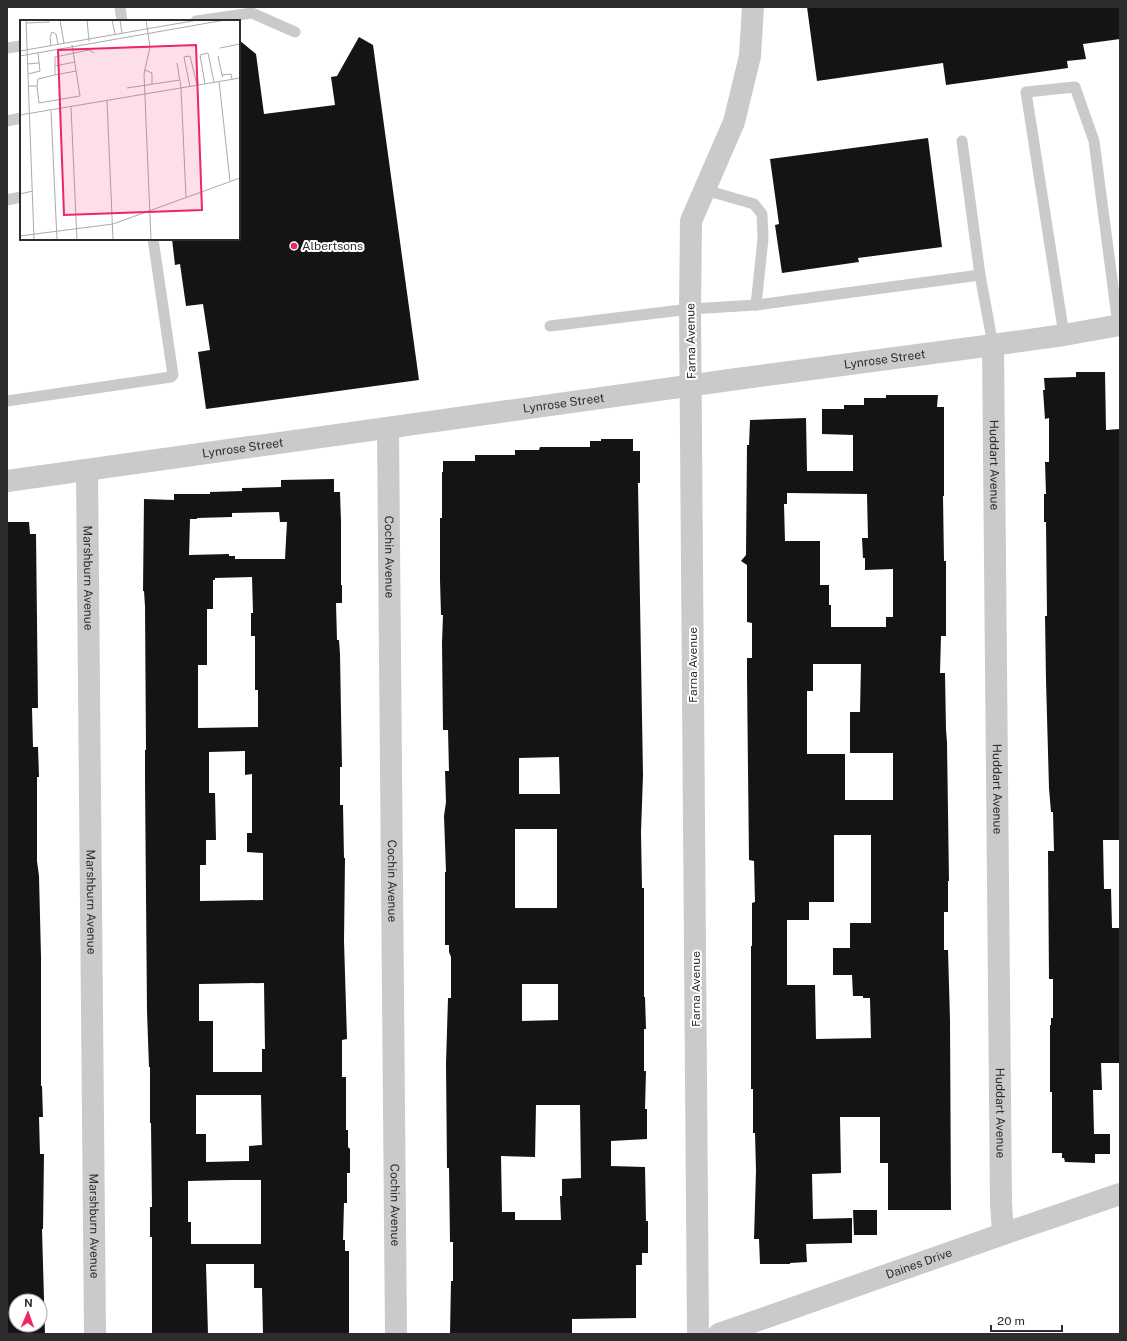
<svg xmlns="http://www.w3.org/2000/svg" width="1127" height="1341" font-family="'Public Sans',sans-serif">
<rect width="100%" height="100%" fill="#fff"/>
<g fill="#141414" fill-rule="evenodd">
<polygon points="807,7 1120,7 1120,39 1083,44 1086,59 1067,61 1068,68 946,85 943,63 817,81"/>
<polygon points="359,37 373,45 419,380 206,409 198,352 210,350 203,304 186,306 180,264 175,265 172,239 239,239 239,40 256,54 264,114 335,105 331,77 337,76"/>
<polygon points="928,138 942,247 858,258 859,262 782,273 775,225 779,224 770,159"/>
<polygon points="1076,372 1105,372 1106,430 1120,429 1120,840 1103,840 1104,889 1111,889 1112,928 1120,928 1120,1063 1101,1063 1102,1090 1093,1090 1094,1134 1110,1134 1110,1154 1095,1154 1095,1163 1065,1162 1064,1158 1062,1158 1062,1153 1052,1153 1052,1092 1050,1092 1050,1025 1051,1025 1051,1018 1053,1018 1053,979 1049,979 1048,851 1054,851 1053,812 1051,812 1049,788 1046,680 1045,616 1047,616 1046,522 1044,522 1044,494 1046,494 1045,462 1049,462 1049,418 1045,419 1043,390 1045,390 1044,378 1076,377"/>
<path d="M 886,395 L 938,395 L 937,407 L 944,407 L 944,496 L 943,496 L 944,561 L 946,561 L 946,636 L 941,636 L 940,673 L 945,673 L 946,730 L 947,742 L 949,881 L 948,881 L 948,912 L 944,912 L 944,950 L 948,950 L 950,1020 L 951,1210 L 888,1210 L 888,1163 L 880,1163 L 880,1117 L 840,1117 L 841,1173 L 812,1174 L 813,1219 L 852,1218 L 852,1243 L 806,1244 L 807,1262 L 790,1263 L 790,1264 L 760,1264 L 759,1239 L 754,1239 L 756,1171 L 755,1133 L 753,1133 L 753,1089 L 751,1089 L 751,946 L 752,946 L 752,903 L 755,902 L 754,861 L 749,860 L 747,678 L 747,658 L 752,658 L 752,623 L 747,622 L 747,565 L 741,561 L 746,555 L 747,445 L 749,445 L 750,420 L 806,418 L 807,471 L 853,471 L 853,435 L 822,434 L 822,409 L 844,409 L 844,405 L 864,405 L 864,398 L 886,398 ZM 787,493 L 867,494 L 868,538 L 862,538 L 863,558 L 865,558 L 865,570 L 893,569 L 893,617 L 886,617 L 886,627 L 831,627 L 831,605 L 829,605 L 829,585 L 820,585 L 820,541 L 785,541 L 784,504 L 787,504 ZM 813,664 L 861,664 L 860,712 L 850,712 L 850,753 L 893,753 L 893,800 L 845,800 L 845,754 L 807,754 L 807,691 L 813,691 ZM 834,835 L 871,835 L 871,923 L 850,923 L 850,948 L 833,948 L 833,975 L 852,975 L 853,996 L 863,996 L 863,998 L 870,998 L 871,1038 L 816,1039 L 815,985 L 787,985 L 787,920 L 809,920 L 809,902 L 834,902 Z"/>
<path d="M 601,439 L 633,439 L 633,451 L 640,451 L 640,483 L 638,483 L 643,775 L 641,832 L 642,888 L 644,888 L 644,997 L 645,997 L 646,1029 L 644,1029 L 644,1071 L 646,1071 L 645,1109 L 647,1109 L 647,1139 L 611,1141 L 611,1166 L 645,1167 L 646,1221 L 648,1221 L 648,1253 L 642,1253 L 642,1265 L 636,1265 L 636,1318 L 572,1319 L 572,1334 L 450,1334 L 451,1281 L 453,1281 L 453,1242 L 450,1242 L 449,1168 L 447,1168 L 446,1064 L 448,998 L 451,998 L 451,957 L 449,952 L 449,945 L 445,945 L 445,872 L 446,872 L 444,816 L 446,802 L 445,771 L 449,771 L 448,730 L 443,730 L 442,643 L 443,615 L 441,615 L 440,580 L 440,518 L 442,518 L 442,472 L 443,472 L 443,461 L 475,461 L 475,455 L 515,455 L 515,450 L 539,450 L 540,447 L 590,447 L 590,441 L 601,441 ZM 559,757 L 560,794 L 519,794 L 519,758 ZM 515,829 L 557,829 L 557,908 L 515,908 ZM 522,984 L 558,984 L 558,1020 L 522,1021 ZM 536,1105 L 580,1105 L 581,1178 L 562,1179 L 562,1196 L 560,1196 L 561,1220 L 515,1220 L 515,1212 L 502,1212 L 501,1156 L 535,1157 Z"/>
<path d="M 334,479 L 334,492 L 340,492 L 341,522 L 341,585 L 342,585 L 342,603 L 336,603 L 337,640 L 339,640 L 340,654 L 341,712 L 342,767 L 340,767 L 340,805 L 343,805 L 344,858 L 345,858 L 344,941 L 347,1039 L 342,1040 L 342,1077 L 346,1077 L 346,1130 L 348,1130 L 348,1147 L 350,1149 L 350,1173 L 347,1173 L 347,1203 L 344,1203 L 343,1240 L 345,1240 L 345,1251 L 349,1251 L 349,1334 L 263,1334 L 262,1288 L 254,1288 L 254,1264 L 206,1264 L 208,1334 L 152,1334 L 152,1237 L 150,1237 L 150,1207 L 152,1207 L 151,1123 L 150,1123 L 150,1067 L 149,1067 L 147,1011 L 145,781 L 145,750 L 146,750 L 145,606 L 144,591 L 143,591 L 144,499 L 174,500 L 174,494 L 210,494 L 210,492 L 242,491 L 242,488 L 281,487 L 281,480 ZM 279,512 L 280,522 L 287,522 L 285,559 L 235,559 L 235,556 L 229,556 L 229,554 L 189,555 L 190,519 L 197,519 L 197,518 L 232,517 L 232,513 ZM 252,577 L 253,613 L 251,613 L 251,636 L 255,636 L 255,690 L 258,690 L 258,727 L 198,728 L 198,665 L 207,665 L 207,609 L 213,609 L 213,580 L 215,580 L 215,578 ZM 245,751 L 245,775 L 252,774 L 252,833 L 247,833 L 247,852 L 263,853 L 263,900 L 200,901 L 200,865 L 206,865 L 206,840 L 216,840 L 215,793 L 209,793 L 209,752 ZM 264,983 L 265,1049 L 262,1049 L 262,1072 L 213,1072 L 213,1021 L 199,1021 L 199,984 ZM 196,1095 L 261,1095 L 262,1145 L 249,1146 L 249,1161 L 206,1162 L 206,1134 L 196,1134 ZM 232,1180 L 261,1180 L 261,1244 L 191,1244 L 191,1222 L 188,1222 L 188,1181 Z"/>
<path d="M 7,522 L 29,522 L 30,534 L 36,534 L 38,708 L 32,708 L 33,747 L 38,747 L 39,777 L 37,777 L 37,861 L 39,876 L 41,957 L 41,1086 L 42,1086 L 43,1117 L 39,1117 L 40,1154 L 44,1154 L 43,1229 L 42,1229 L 45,1334 L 7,1334 ZM 16,1301 L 40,1301 L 40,1325 L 16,1325 Z"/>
<polygon points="853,1210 877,1210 877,1235 854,1235"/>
</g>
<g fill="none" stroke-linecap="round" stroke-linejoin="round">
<g stroke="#cacaca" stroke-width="11">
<polyline points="120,7 122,21"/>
<polyline points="196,21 252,13 295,32"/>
<polyline points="7,48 21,46"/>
<polyline points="7,121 21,118"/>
<polyline points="962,141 980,275 993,345"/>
<polyline points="705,190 754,204 762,214 763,239 756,305"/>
<polyline points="7,200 21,197"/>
<polyline points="550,326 690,309 756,305 980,275"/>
<polyline points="1064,335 1026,92 1075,87 1094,141 1118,325"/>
<polyline points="7,401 171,377 173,375 153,239"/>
</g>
<g stroke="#cacaca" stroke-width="22">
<path id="s1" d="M 993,345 L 1001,1203 L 1003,1234"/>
<path id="s2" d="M 388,429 L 396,1334"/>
<path id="s3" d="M 87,470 L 95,1334"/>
<path id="s4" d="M 7,481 L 737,379 L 993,345 L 1064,335 L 1120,325"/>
<polyline points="698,1334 690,309 691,221 734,122 750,56 753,7"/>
<path id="s5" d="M 719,1334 L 1003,1234 L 1120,1194"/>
</g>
</g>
<circle fill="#ee2662" stroke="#fff" stroke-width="1.5" cx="294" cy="246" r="4"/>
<g text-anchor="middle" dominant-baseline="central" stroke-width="4" stroke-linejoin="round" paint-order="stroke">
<g font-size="12" fill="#2d2d2d" stroke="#fff" text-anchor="start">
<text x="302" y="246">Albertsons</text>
</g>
<g font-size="12" fill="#2d2d2d" stroke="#fff">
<text transform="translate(691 341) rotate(-91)">Farna Avenue</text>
<text stroke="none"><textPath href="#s4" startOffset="886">Lynrose Street</textPath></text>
<text stroke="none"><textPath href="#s4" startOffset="562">Lynrose Street</textPath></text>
<text stroke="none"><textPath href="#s4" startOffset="238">Lynrose Street</textPath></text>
<text stroke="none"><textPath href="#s1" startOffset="120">Huddart Avenue</textPath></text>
<text stroke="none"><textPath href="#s2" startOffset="128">Cochin Avenue</textPath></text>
<text stroke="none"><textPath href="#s3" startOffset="108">Marshburn Avenue</textPath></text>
<text transform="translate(693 665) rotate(-90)">Farna Avenue</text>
<text stroke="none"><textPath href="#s1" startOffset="444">Huddart Avenue</textPath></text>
<text stroke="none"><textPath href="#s2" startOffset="452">Cochin Avenue</textPath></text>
<text stroke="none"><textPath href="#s3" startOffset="432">Marshburn Avenue</textPath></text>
<text transform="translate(696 989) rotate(-90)">Farna Avenue</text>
<text stroke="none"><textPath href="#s1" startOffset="768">Huddart Avenue</textPath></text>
<text stroke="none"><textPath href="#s2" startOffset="776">Cochin Avenue</textPath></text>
<text stroke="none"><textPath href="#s3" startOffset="756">Marshburn Avenue</textPath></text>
<text stroke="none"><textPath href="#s5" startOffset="212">Daines Drive</textPath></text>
</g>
</g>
<g transform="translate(20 20)">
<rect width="220" height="220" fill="#fff"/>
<path fill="none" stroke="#ababab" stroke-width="1" d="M 6,0 L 14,220M 40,0 L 44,23M 67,0 L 69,21M 92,0 L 95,14M 100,0 L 102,13M 126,0 L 130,27 L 124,54 L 131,220M 6,3 L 30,2M 31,26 L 30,17 L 32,12 L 36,14 L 38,24M 109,27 L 130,27M 200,28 L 220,24M 0,31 L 178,0M 0,36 L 205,0M 198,36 L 202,55M 157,43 L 161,68 L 166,177M 7,44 L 19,43M 35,46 L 55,42M 125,50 L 132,53 L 132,64M 8,54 L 20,51 L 18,33M 35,55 L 56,51M 203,57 L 202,55 L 211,54 L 212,59M 199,61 L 210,161M 185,64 L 180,35 L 188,33 L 194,62M 9,66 L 17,66 L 19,83 L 60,76 L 52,25M 17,66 L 18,59 L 35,55 L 35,37 L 69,30 L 74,33M 170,67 L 164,37 L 170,36 L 177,65M 107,68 L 160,60M 87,81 L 93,220M 51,87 L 57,220M 31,91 L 37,220M 0,95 L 220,58M 0,174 L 13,171M 0,216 L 93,204 L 220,158"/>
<path fill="#ee2662" fill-opacity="0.15" stroke="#ee2662" stroke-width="2" d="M 176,25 L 182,190 L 44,195 L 38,30 Z"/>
<rect width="220" height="220" fill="none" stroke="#2d2d2d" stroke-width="2"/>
</g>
<rect width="1127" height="1341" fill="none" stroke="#2d2d2d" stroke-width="16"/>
<g transform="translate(28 1313) rotate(2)"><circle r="19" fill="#ffffff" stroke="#ababab"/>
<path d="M0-3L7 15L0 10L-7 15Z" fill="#ee2662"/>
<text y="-6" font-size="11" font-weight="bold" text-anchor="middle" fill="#2d2d2d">N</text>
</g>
<path d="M991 1325v6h71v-6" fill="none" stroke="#2d2d2d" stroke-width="2"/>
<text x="997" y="1325" font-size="12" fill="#2d2d2d" stroke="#ffffff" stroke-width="3" paint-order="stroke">20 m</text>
</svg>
